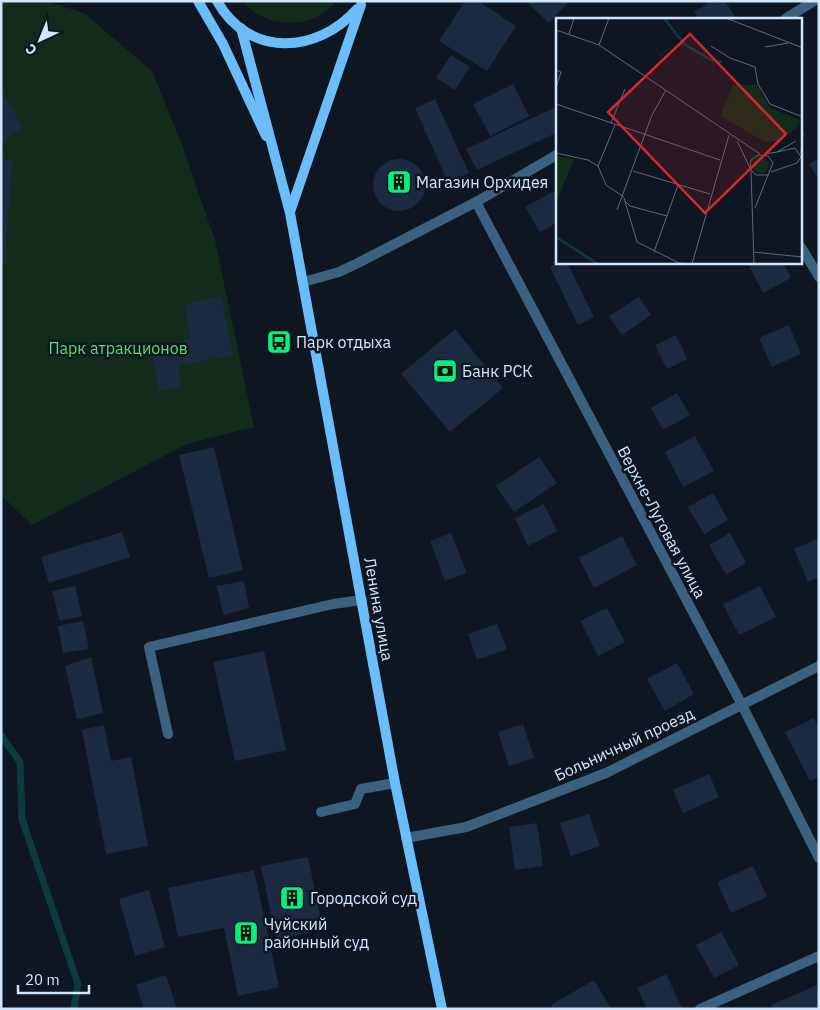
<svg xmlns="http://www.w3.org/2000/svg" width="820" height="1010" font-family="'IBM Plex Sans',sans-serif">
<rect width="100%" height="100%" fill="#0e1621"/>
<g fill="#122b1b">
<polygon points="1,1 45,1 84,13 152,71 182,145 215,240 254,427 187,444 32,525 1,495"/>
<path d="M 242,1 L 336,1 C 319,25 286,28 261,16 C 254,13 248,6 242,1 Z"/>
</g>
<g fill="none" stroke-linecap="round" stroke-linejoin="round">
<polyline stroke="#0b3b3d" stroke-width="7" points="1,735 20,762 22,819 78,984 74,1009"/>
</g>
<g fill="#1b2a41">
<polygon points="465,1 478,1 516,26 487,71 439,41"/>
<polygon points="526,1 569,1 549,23"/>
<polygon points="711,1 725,1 737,19 699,19 694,12"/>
<polygon points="451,55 470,67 455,90 436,78"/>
<polygon points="513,84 529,116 490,136 473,104"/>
<polygon points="1,91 23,128 1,141"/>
<polygon points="435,99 469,173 448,182 415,108"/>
<polygon points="558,106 558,132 477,170 466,149"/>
<polygon points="819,158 819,180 809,164"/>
<circle cx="399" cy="185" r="26"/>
<polygon points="1,159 12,160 5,262 1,262"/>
<polygon points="558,189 558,222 540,232 525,207"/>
<polygon points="559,262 567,262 594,317 578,325 550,267"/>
<polygon points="747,262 783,262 791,278 763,293"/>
<polygon points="221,296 233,355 178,366 182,386 159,391 150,347 191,339 184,304"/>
<polygon points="639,297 651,315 622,335 609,316"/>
<polygon points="789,325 801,354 772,367 759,338"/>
<polygon points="455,329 503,388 450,432 401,374"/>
<polygon points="676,335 687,359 667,369 655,345"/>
<polygon points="677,393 690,415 663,430 651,408"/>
<polygon points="695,436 714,471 683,487 665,452"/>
<polygon points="214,447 243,570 209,578 179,455"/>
<polygon points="539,457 557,483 514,512 496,486"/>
<polygon points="713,493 728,520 704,534 688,507"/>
<polygon points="544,504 557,531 528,546 515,518"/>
<polygon points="122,532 130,557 49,583 41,557"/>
<polygon points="451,533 467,573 445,581 430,541"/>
<polygon points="730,533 746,563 726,575 709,545"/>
<polygon points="622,536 637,565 594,588 579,558"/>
<polygon points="819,538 819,577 808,582 794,549"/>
<polygon points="244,581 249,608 223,615 217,586"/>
<polygon points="75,586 82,616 60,621 52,591"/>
<polygon points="760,586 776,617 739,635 723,604"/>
<polygon points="607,608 625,642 598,656 580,621"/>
<polygon points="83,621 89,649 63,653 58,626"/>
<polygon points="497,624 507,649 477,660 468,634"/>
<polygon points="264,651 286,750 235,761 213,662"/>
<polygon points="91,657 103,713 77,719 65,666"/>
<polygon points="677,663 694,694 665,711 647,679"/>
<polygon points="814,718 819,728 819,777 810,781 785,732"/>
<polygon points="523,724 534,758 509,766 498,732"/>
<polygon points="104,725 111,761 131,757 148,846 106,854 82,730"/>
<polygon points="709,774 719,797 683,813 673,790"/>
<polygon points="589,814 600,846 571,856 560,823"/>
<polygon points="537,823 543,866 515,870 509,827"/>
<polygon points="308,857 323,930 276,939 261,866"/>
<polygon points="753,866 767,897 731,913 717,882"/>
<polygon points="254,870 279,987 238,996 224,928 178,937 168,888"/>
<polygon points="149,890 165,947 135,956 119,899"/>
<polygon points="721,932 739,965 714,978 696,945"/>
<polygon points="666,974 682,1008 647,1009 637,988"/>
<polygon points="166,975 177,1009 144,1009 136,985"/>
<polygon points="594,980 610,1007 607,1009 553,1009 551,1005"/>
<polygon points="817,985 819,1009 772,1009 771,1005"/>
</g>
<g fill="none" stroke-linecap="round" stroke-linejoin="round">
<polyline stroke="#3b617e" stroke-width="10" points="168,734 149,647 333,604 362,600"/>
<g stroke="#3b617e" stroke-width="10">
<polyline points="785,19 814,1"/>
<polyline points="476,202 742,705 819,858"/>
<polyline points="801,247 819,277"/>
<polyline points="303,282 339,272 358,263 476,202 558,154"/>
<polyline points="321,812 355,804 361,789 395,783"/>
<polyline points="406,838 466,827 606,773 819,666"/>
<polyline points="700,1009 819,956"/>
</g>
<g stroke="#6bbdf9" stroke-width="10">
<polyline points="198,1 223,44 266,136"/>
<path d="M 217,1 C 249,58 317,54 357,9"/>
<polyline points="241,28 290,213 395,783 442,1009"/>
<polyline points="290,212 361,5"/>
</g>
</g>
<defs>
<symbol id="building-square" viewBox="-11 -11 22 22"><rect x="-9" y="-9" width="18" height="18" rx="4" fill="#0aef7c" stroke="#0e1621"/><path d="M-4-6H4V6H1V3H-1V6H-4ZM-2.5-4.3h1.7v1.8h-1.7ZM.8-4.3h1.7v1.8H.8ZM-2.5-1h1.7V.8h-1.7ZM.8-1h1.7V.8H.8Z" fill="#111"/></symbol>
<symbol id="bus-square" viewBox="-11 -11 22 22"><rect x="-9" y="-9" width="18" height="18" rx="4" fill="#0aef7c" stroke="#0e1621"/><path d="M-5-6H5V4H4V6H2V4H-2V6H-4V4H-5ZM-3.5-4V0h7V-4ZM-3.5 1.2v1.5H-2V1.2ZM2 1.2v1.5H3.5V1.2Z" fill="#111"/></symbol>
<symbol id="bank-square" viewBox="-11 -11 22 22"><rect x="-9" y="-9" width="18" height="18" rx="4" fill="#0aef7c" stroke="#0e1621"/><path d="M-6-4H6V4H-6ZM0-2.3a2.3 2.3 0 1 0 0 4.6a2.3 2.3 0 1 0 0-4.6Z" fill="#111"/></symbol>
</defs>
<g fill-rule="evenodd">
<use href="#building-square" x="385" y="168" width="28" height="28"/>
<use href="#bus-square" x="265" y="328" width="28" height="28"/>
<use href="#bank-square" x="431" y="357" width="28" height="28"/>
<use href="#building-square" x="278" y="884" width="28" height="28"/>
<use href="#building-square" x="232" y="919" width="28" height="28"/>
</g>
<g text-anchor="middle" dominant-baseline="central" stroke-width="5" stroke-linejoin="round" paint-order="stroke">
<g font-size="16" fill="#d0e6fd" stroke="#0e1621" text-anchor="start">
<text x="416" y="182">Магазин Орхидея</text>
<text x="296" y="342">Парк отдыха</text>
<text x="462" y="371">Банк РСК</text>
<text x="310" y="898">Городской суд</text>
<text x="264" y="924">Чуйский<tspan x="264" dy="18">районный суд</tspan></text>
</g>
<g font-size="16" fill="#60da72" stroke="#0e1621">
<text x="118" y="348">Парк атракционов</text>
</g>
<g font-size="16" fill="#d0e6fd" stroke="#0e1621">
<text transform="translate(662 522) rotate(62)">Верхне-Луговая улица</text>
<text transform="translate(379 609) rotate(80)">Ленина улица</text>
<text transform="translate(624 744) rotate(-25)">Больничный проезд</text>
</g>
</g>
<g transform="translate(556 18)">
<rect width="246" height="246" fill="#0e1621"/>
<path d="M 177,67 L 201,67 L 214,90 L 244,102 L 240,111 L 221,123 L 209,124 L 164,98 ZM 0,138 L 18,141 L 0,185 ZM197 147a8 8 0 1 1 16 0a8 8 0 1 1-16 0Z" fill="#122b1b"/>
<path fill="none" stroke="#0b3b3d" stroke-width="2.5" d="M 108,0 L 128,26 L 155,42 L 166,44M 0,219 L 42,246"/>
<path fill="none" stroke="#5c6979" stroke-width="1" d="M 170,0 L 247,30M 0,12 L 43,27 L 204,136M 13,16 L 18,0M 43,27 L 53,0M 155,28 L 174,40 L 199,49 L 202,66 L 214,86 L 247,99M 209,29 L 232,25M 0,52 L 5,54 L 0,70M 0,86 L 164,142M 55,105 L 69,71M 181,123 L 195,152 L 200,157 L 212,157 L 217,145 L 212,138 L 202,137 L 195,142 L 194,150M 0,135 L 32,142 L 42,148 L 50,167 L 68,179M 245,135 L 247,114M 208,136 L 221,134 L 240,123M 42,148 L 59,107M 77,153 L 154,176M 195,153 L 198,246M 215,154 L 241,145 L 245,139 L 239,130 L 221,134M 68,180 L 81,224 L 123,245 L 133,246M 69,183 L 74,188 L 111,198M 199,190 L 212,157M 61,192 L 96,97 L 110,72M 98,234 L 122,167M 197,234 L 247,239M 136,246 L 173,117"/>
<path fill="#d62828" fill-opacity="0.15" stroke="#d62828" stroke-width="2.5" d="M 134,16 L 230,116 L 149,195 L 52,94 Z"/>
<rect width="246" height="246" fill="none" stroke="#d0e6fd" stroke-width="2.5"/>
</g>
<rect width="820" height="1010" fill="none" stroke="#d0e6fd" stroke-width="5"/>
<g transform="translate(40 40) rotate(224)" stroke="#0e1621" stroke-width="4" paint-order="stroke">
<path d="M0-4L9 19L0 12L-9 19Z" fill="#d0e6fd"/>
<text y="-8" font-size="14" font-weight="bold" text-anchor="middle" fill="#d0e6fd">С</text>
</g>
<path d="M18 985v8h71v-8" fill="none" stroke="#d0e6fd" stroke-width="2.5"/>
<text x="25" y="985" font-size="15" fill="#d0e6fd" stroke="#0e1621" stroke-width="4" paint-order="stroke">20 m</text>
</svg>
